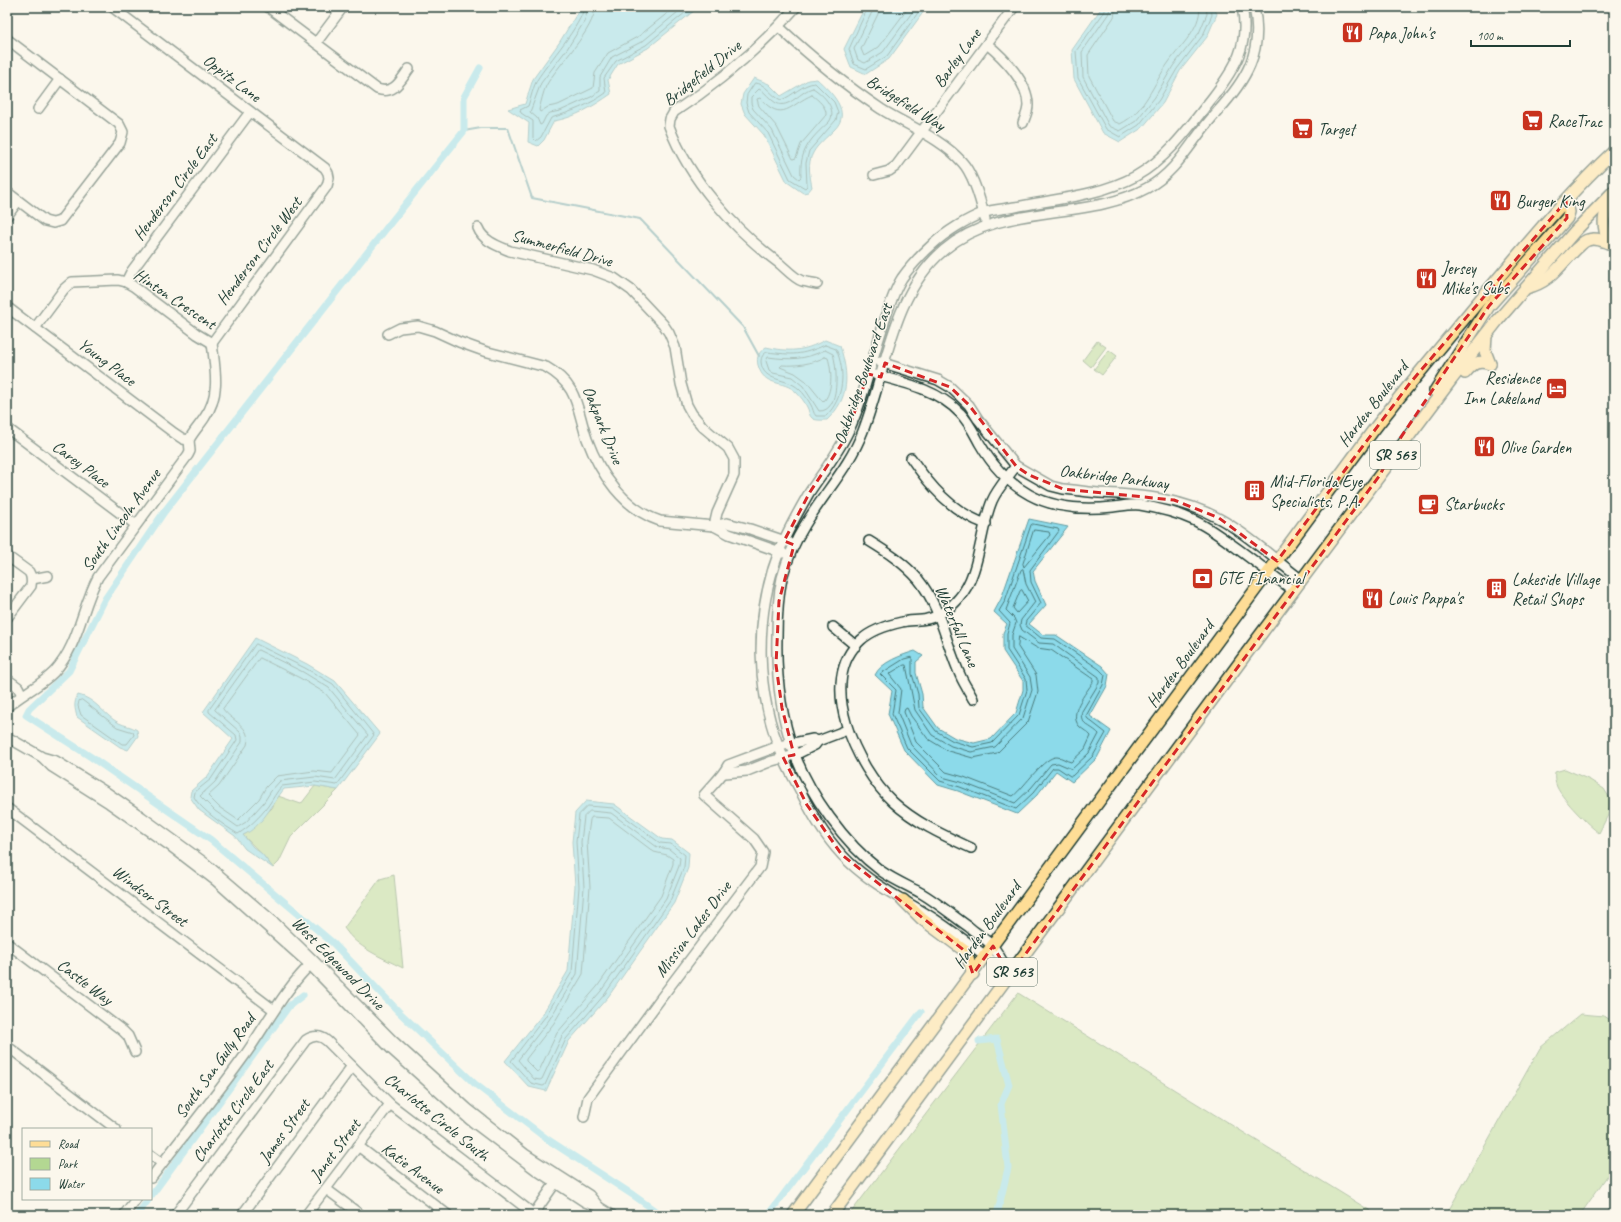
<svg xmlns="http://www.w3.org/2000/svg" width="1621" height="1222" font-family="Caveat,sans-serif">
<rect width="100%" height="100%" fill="#fbf7ec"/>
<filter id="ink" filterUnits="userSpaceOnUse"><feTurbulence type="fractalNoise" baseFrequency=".025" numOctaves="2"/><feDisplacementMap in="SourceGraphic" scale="8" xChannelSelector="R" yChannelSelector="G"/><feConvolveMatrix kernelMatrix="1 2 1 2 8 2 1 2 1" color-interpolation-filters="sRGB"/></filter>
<g filter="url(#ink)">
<g fill="#b3d792" stroke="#698a63">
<polygon points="1097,341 1106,347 1091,367 1083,360"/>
<polygon points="1109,350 1117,356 1102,375 1094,369"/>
<path d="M 1565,769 L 1590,780 L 1604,789 L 1614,805 L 1609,808 L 1608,815 L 1599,833 C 1588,825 1563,800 1557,787 C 1555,782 1554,777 1555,772 Z"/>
<path d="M 315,786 L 338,790 L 291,837 L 279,862 L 273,868 C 264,855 253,846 243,835 L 247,833 L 272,808 L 278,796 L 301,804 Z"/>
<path d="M 394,875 L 403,968 C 381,957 357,948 344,928 L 380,879 Z"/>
<polygon points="1018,993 1377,1215 849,1215"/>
<polygon points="1581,1014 1604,1016 1614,1022 1614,1166 1580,1215 1446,1215 1540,1048"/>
</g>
<g fill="#8cdaea" stroke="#609ba1">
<path d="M 581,7 L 696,7 L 695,10 L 648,48 L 618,64 L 608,80 L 611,94 C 594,106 574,118 554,121 L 544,140 L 538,146 L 528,142 L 529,123 L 508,109 L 525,104 L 533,79 L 559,43 Z"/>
<polygon points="865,7 927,7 889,59 866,74 851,67 844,49"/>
<polygon points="1102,7 1214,7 1217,14 1207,37 1180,71 1163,103 1142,128 1120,142 1103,133 1074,79 1072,50"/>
<path d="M 754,78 L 769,84 L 781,96 L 808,80 L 817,79 C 831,92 853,112 834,130 C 827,137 817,145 813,153 C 807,163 810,177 812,187 L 808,192 L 803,193 L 787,182 L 764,135 L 745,114 L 741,104 L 743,94 Z"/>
<path d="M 825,340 L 840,346 C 849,375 850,398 827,420 C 823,420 815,421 812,418 C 809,416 809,410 807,407 C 805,402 800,396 796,392 C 783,379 764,388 758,365 C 756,357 759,352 766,347 C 789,352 803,352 825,340 Z"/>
<path d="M 1029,519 L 1068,527 L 1033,571 L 1035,581 L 1046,605 L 1029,624 L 1043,635 L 1056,635 L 1102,666 L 1109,674 L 1107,686 L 1090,716 L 1111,731 L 1097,758 L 1072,782 L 1056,771 L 1037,795 L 1017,814 L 958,791 L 938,785 L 904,750 L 888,714 L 892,691 L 875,675 C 881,662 902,655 915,651 L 923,656 L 916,662 L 916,673 L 922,694 L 923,707 L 938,728 L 955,738 L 974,743 L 991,739 L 1016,713 L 1023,690 L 1023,681 L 1003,651 L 1003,633 L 1007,624 L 994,612 L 1001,599 Z"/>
<path d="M 255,638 L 307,664 L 335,681 L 380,734 L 338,790 L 315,786 L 284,789 C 273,803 261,828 243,835 L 253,847 L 262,854 L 273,868 L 245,849 L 235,836 L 199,810 L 190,797 L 191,791 L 207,777 L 233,739 L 203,712 Z"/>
<path d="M 78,695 C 95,698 105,716 119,723 C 125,726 131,726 137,730 L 138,736 L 128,750 L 120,747 L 77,717 C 75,709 73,703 78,695 Z"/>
<polygon points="586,801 614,804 662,839 672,840 689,853 688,868 674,903 608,997 569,1041 546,1091 529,1087 505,1061 542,1015 568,971 575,886 572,842 575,813"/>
</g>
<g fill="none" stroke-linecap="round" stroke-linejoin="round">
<g stroke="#4b7c7d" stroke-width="1">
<path d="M 584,7 C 582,25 548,62 537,80 C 533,87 531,98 528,106 L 520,110 L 521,113 L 533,121 L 533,138 L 536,141 L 541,137 L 551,118 C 571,112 589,105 606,93 L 604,78 L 616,61 L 646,45 L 692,7"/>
<polyline points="589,7 584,22 567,49 541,83 530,112 537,118 540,125 542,124 546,116 550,113 560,111 591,97 600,91 600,77 612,57 643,41 684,7"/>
<path d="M 595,7 C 595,30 557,65 546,86 C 543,93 541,102 539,110 L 540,112 L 548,107 L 558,105 L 593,88 L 595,73 L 608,53 L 639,36 L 675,7"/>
<polyline points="868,7 849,49 854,64 866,69 887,56 922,7"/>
<polyline points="873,7 872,12 854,49 858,60 865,63 883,52 916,7"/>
<polyline points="879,7 878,14 861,49 864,56 879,47 909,7"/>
<polyline points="1105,7 1105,11 1076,51 1078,78 1106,129 1120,137 1139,125 1159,100 1177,69 1203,35 1212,15 1211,7"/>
<polyline points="1110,7 1109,13 1082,52 1083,77 1109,126 1120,131 1136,121 1155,97 1173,66 1199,33 1207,14 1206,7"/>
<path d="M 1116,7 L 1114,17 L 1088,55 L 1089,76 L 1113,121 L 1120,124 C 1145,112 1153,84 1169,62 C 1181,45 1200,29 1200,7"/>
<path d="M 755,83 C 766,83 771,96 781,100 C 793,96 802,84 815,83 L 834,102 L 838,112 L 836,120 L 809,151 L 806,163 L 807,186 L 805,188 L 790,179 L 768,133 L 749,112 L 746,103 L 747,95 Z"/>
<path d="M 813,88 C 824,95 838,110 829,122 C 810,139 799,151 801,177 L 799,179 L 794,175 L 772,130 L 753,109 L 751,103 L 751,97 L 759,89 C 766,92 769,99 776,103 C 789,110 801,90 813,88 Z"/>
<path d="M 812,95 C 818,100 827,107 826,115 L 801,144 L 796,158 L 793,159 L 777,127 L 759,106 L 757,99 L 760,98 C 783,124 790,104 812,95 Z"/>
<path d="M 825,345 L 836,349 C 846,372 844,398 826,416 L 816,416 C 813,413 813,408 811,405 C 808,400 804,393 799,389 C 787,377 763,383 761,362 C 761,357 763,354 767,352 C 793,355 800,356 825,345 Z"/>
<path d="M 825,350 L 833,354 C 837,366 841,412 819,411 L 803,386 L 792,377 L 773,373 L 769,370 L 766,361 L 768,357 C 791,360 804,360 825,350 Z"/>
<path d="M 825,357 L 828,358 C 832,371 833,393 823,402 L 806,381 L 795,373 L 780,367 L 782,365 C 796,366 812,364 825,357 Z"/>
<polygon points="1033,524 1058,529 1059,531 1030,570 1031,582 1041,603 1026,621 1025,625 1041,638 1055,639 1099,669 1105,675 1103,685 1086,716 1088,719 1106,733 1093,756 1072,776 1070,776 1058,768 1053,768 1034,792 1016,809 960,787 940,781 907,748 892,714 896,690 880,674 904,659 912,657 912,674 918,694 919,708 936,731 953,741 973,747 992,743 1019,715 1027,690 1026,679 1007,650 1007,634 1010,623 999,611 1005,601 1031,525"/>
<polygon points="1034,530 1049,532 1050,535 1024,567 1023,564"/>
<path d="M 1023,569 L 1026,584 L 1035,602 L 1021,620 L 1020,625 L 1022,630 L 1039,643 L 1053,644 L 1099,677 L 1099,683 L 1082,711 C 1078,724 1092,726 1099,734 L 1089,753 L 1072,769 L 1058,763 L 1051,764 L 1031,788 L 1015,803 L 961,782 L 942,777 L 911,745 L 898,713 L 901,689 L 889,674 L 904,665 L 906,665 L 915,710 L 932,735 L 951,746 L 971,752 L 995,747 L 1023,718 L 1032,690 L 1030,677 L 1012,649 L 1012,635 L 1016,623 L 1014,618 L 1006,610 L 1021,570 Z"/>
<polygon points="1022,590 1028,601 1017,613 1013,608 1020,591"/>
<path d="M 1019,637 L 1037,648 L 1051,650 L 1093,679 L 1093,682 C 1086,693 1068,713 1079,726 C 1083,730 1088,732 1091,736 L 1085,749 L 1071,762 C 1066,761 1062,757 1057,757 C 1044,756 1025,787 1013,796 L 964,777 L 946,772 L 916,742 L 904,712 L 905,709 L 907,708 L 911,716 L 928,739 L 948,751 L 973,758 L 997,753 L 1028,722 L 1038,692 L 1036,675 L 1018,647 Z"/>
<path d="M 256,644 L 305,668 L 333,684 L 374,735 L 337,785 L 315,782 L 282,786 C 276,792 273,799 268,806 C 260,817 249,827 238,834 C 225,826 201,810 194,797 L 195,792 L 211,779 L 237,740 L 236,735 L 209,712 L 209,710 Z"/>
<polygon points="258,650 303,672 329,688 368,735 335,780 315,777 280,781 271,791 264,802 246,822 238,827 215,811 200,796 215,782 242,742 242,737 240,732 215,710"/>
<path d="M 260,658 L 300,678 L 325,693 L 360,735 L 332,773 L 314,771 L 277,776 L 266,787 L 259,799 L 238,820 L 219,807 L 208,796 L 219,786 L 247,745 C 252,726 231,721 223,709 Z"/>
<polygon points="82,700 117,727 133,732 134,735 127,744 122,744 81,715 78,706 79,701"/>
<polygon points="588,806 613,808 660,843 671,844 685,855 684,867 670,901 605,994 566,1039 545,1085 543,1086 531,1083 511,1061 545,1017 572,972 579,887 576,842 579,815"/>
<polygon points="590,811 611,813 657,847 669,849 680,858 679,866 666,899 601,991 562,1036 542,1079 540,1080 534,1079 518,1060 549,1020 577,974 584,887 581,842 584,817"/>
<polygon points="592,817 609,818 654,852 667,855 673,859 673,864 661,896 597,987 557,1033 539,1071 537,1072 526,1061 526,1059 554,1023 583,974 590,887 587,842 590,820"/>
</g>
<polyline stroke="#609ba1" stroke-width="2" points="464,131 481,128 508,128 532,198 640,219 743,327 759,356"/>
<g stroke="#8cdaea" stroke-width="7">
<polyline points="480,68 464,97 464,131 392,221 164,512 105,599 69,671 29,709 26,715 91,757 211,840 333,943 399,1012 475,1084 547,1139 633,1195 661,1215"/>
<polyline points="979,1041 997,1039 1009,1085 1001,1104 1008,1168 997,1215"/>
<polyline points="151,1196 289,1006 303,995"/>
<polyline points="137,1215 149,1199"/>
<polyline points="768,1215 921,1012"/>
</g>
<defs>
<g id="minor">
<polyline points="112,7 325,168 328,173 329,178 327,186 212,343"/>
<path d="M 268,7 L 377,89 C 394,95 400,81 409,69"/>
<path d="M 796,7 C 760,48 720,82 674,112 L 670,119 L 669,126 C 689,180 735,230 780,264 C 786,269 794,278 802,281 C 806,282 812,283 817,284"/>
<path d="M 779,27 C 810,56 845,85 881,109 C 908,126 941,138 962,162 C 974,175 981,202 985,219"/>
<polyline points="7,39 119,124 123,132 120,143 60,221 53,223 45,221 7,192"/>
<polyline points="316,43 343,7"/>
<path d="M 987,44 C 1003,57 1028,82 1028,105 C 1028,112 1025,117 1023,123"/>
<polyline points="38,109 60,79"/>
<polyline points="874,175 889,171 896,166 1014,7"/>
<polyline points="7,216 18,201"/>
<path d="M 478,228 C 483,241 498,246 510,251 L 593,270 L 614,278 L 631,290 L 663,324 L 669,333 L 675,347 L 681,384 L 687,405 L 692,414 L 703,427 L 728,448 L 734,459 L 734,475 L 717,513 L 714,526"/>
<polyline points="126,282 131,272 250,112"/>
<polyline points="7,307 174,433 183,439 189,440"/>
<polyline points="35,328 64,289 72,282 118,280 126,282 133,286 197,334 212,343"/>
<path d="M 388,334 L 400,328 L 418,326 L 435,331 L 459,342 L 484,351 L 546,367 C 579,386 576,407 587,439 C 600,474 624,509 660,521 L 714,526 L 727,523 L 750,529 L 788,542"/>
<path d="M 880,362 L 938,380 L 950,387 L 969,405 L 978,419 L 1016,466 L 1051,486 L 1063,489 C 1075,490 1087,492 1099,493 C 1141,495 1182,498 1220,519 C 1249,535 1275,560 1302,580"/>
<path d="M 876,375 C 906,383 938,390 960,413 C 969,422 974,433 980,444 C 992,465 1008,483 1030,495 C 1056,509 1085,510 1113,507 C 1122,506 1131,504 1140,505 C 1158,508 1176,512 1193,520 C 1209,527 1224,539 1238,549 C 1257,563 1275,577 1294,591"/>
<polyline points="7,428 136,525"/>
<path d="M 911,458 C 930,486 952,512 986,524"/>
<polyline points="714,526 729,534 783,553"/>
<path d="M 869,541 C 887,552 904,563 918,579 C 941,607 946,645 961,677 C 964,684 969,691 973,699"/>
<path d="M 7,556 L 29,572 C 32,577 32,581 31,586 L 7,618"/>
<polyline points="32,579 48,576"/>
<polyline points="833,627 856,646"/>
<polyline points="7,679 18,687 22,695"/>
<path d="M 7,707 C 22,694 40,686 54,672 C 79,645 81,609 98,577 L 188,455 L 190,451 L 189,440 C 193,432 200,425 205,417 C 221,394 215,369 212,343"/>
<polyline points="7,737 42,757 56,761 106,792 142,817 205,863 274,922 314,961 392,1040 468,1109 525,1154 589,1195 599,1207"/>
<polyline points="43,758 52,767 109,803 169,845 216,881 310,965 392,1050 470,1120 536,1170 585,1202 599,1207 612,1215"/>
<polyline points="725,773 747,771 772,761 795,755 815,745 818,741 847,730"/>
<polyline points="7,808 274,1010"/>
<path d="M 971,848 C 943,835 916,823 893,802 C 857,768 815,681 861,640 C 872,630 888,625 902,622 C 910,620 919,621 927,619 C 938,617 952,607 959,598 C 980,575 980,529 992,501 C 997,489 1008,477 1016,466"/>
<polyline points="7,943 123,1031 128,1036 135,1052"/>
<path d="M 1007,970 C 1003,963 999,954 994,948 C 988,940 977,934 969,927 C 953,916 938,903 921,893 C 908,886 894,880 881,871 C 845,844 809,794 794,752 C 780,714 776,676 777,637 C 777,617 778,597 782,578 C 787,560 795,541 805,525 C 824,493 850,466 863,431 C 887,370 891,295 944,250 C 1001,201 1085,222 1147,188 C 1179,171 1193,137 1217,112 C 1246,80 1264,52 1254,7"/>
<path d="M 1010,975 C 986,956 961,937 936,920 C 907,901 874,886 849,862 C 828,842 813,817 801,792 C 795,780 788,769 783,757 C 755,693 754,616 779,552 C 787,531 798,512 809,493 C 822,473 837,455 848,432 C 864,399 871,361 883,326 C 888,310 893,292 902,278 C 911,265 922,254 933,244 C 946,232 967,219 983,213 C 993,209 1005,209 1015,207 C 1055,199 1099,196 1136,176 C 1168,158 1191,125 1213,97 C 1235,68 1250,45 1242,7"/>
<polyline points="7,1046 116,1129"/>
<path d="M 584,1117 L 588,1098 L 661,998 L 760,867 L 763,852 L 754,839 L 704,795 C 712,785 723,776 728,765 L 779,746 L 813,739 L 818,741"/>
<polyline points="358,1146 448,1215"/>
<polyline points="151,1155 162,1163"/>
<path d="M 151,1178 C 182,1137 215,1097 245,1055 C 267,1024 285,988 313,962"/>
<polyline points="326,1189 361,1215"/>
<polyline points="124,1215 136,1199"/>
<path d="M 175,1215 L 306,1040 C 314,1035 320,1035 327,1041 L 390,1104 L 535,1215"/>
<polyline points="242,1215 352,1066"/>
<polyline points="306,1215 390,1104"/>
<polyline points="533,1215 556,1182"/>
</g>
<g id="major">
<path d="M 1609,197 C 1604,217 1601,224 1609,243"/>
<path d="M 1526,288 C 1551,282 1559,266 1576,249 C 1580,246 1583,241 1588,240 C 1595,237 1603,241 1609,243"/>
<polyline points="1486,336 1485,351 1490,364"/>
<path d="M 1465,373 C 1473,363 1478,360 1490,364"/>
<polyline points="1435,391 1489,306 1567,218 1569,212 1566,201"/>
<polyline points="903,900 922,919 965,951 967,954 973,974"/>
<path d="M 793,1215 L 1372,432 C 1408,385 1446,341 1484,295 C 1526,246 1567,195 1614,151"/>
<polyline points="832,1215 1246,654 1451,380 1498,320 1575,231 1614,191"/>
</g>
</defs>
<use href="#minor" stroke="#1f3d34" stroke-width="12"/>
<use href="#major" stroke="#1f3d34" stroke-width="14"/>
<use href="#minor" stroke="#fbf7ec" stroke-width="9"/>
<use href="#major" stroke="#fedd96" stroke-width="11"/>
</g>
</g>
<path d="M0 0H1621V1222H0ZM 1566,201 L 1567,218 L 1489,306 L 1393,449 L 1380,475 L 1010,975 L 993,946 L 973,974 L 965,951 L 842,855 L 807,805 L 783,757 L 794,755 L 782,708 L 776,665 L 779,601 L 794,545 L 784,541 L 810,492 L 845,439 L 868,374 L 881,377 L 885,363 L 950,387 L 969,405 L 1016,466 L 1029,475 L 1063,489 L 1174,500 L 1219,518 L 1277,561 L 1410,383 Z" fill="#fbf7ec" fill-opacity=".55" fill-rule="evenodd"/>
<path fill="none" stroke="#d62828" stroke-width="3" stroke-dasharray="8 5" stroke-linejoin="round" d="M 1566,201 L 1567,218 L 1489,306 L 1393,449 L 1380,475 L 1010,975 L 993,946 L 973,974 L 965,951 L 842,855 L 807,805 L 783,757 L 794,755 L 782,708 L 776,665 L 779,601 L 794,545 L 784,541 L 810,492 L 845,439 L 868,374 L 881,377 L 885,363 L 950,387 L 969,405 L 1016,466 L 1029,475 L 1063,489 L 1174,500 L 1219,518 L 1277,561 L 1410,383 Z"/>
<defs>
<symbol id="restaurant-square" viewBox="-11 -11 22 22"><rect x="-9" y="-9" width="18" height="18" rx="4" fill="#c8321e" stroke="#fbf7ec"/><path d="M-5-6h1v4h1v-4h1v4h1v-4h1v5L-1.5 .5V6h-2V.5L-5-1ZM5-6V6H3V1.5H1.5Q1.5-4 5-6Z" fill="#fff"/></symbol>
<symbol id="supermarket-square" viewBox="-11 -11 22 22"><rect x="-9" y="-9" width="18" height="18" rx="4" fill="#c8321e" stroke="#fbf7ec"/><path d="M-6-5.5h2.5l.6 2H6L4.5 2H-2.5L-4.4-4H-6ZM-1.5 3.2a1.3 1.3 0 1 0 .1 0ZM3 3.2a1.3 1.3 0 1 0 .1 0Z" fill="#fff"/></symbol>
<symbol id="hotel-square" viewBox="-11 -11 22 22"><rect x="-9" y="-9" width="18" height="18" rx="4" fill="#c8321e" stroke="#fbf7ec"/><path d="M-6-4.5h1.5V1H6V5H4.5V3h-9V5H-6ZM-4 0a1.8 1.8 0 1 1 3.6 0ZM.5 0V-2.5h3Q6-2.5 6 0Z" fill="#fff"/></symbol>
<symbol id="building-square" viewBox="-11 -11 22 22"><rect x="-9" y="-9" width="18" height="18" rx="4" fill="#c8321e" stroke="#fbf7ec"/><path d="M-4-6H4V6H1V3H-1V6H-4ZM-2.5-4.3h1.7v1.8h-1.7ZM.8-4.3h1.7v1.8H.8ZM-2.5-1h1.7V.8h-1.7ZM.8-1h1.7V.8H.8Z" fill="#fff"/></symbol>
<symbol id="cafe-square" viewBox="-11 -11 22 22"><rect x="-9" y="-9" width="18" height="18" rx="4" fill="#c8321e" stroke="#fbf7ec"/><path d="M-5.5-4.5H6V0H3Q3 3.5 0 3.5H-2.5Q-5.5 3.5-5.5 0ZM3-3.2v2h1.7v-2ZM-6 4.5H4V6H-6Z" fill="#fff"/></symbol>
<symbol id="bank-square" viewBox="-11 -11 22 22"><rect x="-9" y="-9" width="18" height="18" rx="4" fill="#c8321e" stroke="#fbf7ec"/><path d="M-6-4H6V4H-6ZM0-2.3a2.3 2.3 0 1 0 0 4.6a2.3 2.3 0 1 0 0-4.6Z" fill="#fff"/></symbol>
</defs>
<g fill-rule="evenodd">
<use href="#restaurant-square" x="1340" y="20" width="25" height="25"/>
<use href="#supermarket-square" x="1520" y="108" width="25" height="25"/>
<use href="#supermarket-square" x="1290" y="116" width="25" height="25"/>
<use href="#restaurant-square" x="1488" y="188" width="25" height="25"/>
<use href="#restaurant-square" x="1414" y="266" width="25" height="25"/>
<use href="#hotel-square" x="1544" y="376" width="25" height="25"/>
<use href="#restaurant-square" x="1472" y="434" width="25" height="25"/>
<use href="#building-square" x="1242" y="478" width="25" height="25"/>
<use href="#cafe-square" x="1416" y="492" width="25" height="25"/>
<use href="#bank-square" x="1190" y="566" width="25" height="25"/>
<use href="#building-square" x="1484" y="576" width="25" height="25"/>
<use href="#restaurant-square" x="1360" y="586" width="25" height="25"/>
</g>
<g text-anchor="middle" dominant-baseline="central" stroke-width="3" stroke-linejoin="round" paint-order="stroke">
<g fill="#fbf7ec" stroke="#61756b" stroke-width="1">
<rect x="1370" y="441" width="50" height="28" rx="3"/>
<rect x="987" y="958" width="50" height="28" rx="3"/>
</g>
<g font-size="16" font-weight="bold" fill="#1f3d34">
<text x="1395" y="455">SR 563</text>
<text x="1012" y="972">SR 563</text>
</g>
<g font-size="17" fill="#1f3d34" stroke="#fbf7ec" text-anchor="start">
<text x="1368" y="33">Papa John's</text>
<text x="1548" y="121">RaceTrac</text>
<text x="1318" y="129">Target</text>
<text x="1516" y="201">Burger King</text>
<text x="1442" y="268">Jersey<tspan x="1442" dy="20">Mike's Subs</tspan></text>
<text x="1540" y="378" text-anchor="end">Residence<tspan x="1540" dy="20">Inn Lakeland</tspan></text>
<text x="1500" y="447">Olive Garden</text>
<text x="1270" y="481">Mid-Florida Eye<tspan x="1270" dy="20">Specialists, P.A.</tspan></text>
<text x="1444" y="504">Starbucks</text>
<text x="1218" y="578">GTE FInancial</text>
<text x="1512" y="579">Lakeside Village<tspan x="1512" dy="20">Retail Shops</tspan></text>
<text x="1388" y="598">Louis Pappa's</text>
</g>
<g font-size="17" fill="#1f3d34" stroke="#fbf7ec">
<text transform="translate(957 58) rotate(-54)">Barley Lane</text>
<text transform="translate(702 73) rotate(-39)">Bridgefield Drive</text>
<text transform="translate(232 78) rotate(37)">Oppitz Lane</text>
<text transform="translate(906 103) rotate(32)">Bridgefield Way</text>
<text transform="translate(175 187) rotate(-53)">Henderson Circle East</text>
<text transform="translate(562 248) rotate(15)">Summerfield Drive</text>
<text transform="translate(259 251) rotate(-53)">Henderson Circle West</text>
<text transform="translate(175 299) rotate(34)">Hinton Crescent</text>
<text transform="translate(107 362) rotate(37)">Young Place</text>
<text transform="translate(863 374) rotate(-71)">Oakbridge Boulevard East</text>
<text transform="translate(1373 404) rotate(-52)">Harden Boulevard</text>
<text transform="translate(603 425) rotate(68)">Oakpark Drive</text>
<text transform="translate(81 464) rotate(37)">Carey Place</text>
<text transform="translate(1114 477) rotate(7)">Oakbridge Parkway</text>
<text transform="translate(121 520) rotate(-54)">South Lincoln Avenue</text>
<text transform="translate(957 626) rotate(67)">Waterfall Lane</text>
<text transform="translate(1180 664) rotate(-54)">Harden Boulevard</text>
<text transform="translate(150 896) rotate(37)">Windsor Street</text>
<text transform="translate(987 925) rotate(-54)">Harden Boulevard</text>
<text transform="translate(693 929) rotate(-53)">Mission Lakes Drive</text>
<text transform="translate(338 963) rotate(45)">West Edgewood Drive</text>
<text transform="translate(85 982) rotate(37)">Castle Way</text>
<text transform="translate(215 1066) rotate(-54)">South San Gully Road</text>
<text transform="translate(233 1111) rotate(-53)">Charlotte Circle East</text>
<text transform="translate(437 1117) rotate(39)">Charlotte Circle South</text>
<text transform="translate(284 1131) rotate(-54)">James Street</text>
<text transform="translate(335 1150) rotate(-53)">Janet Street</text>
<text transform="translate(413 1168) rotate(37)">Katie Avenue</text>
</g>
</g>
<rect width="1621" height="1222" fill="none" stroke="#fbf7ec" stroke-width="24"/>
<rect x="12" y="12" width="1597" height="1198" fill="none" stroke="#1f3d34" stroke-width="1.5" filter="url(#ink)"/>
<rect x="22" y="1128" width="130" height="72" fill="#fbf7ec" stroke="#a3ada2"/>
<rect x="30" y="1141" width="20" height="6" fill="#fedd96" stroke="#a3ada2"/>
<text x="58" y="1148" font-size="12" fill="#1f3d34">Road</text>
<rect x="30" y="1158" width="20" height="12" fill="#b3d792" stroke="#a3ada2"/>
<text x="58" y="1168" font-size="12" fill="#1f3d34">Park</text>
<rect x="30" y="1178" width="20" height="12" fill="#8cdaea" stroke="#a3ada2"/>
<text x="58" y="1188" font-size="12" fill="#1f3d34">Water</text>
<path d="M1471 40v6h99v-6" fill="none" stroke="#1f3d34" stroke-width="2"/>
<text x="1477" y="40" font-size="12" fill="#1f3d34" stroke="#fbf7ec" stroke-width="3" paint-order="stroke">100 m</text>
</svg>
